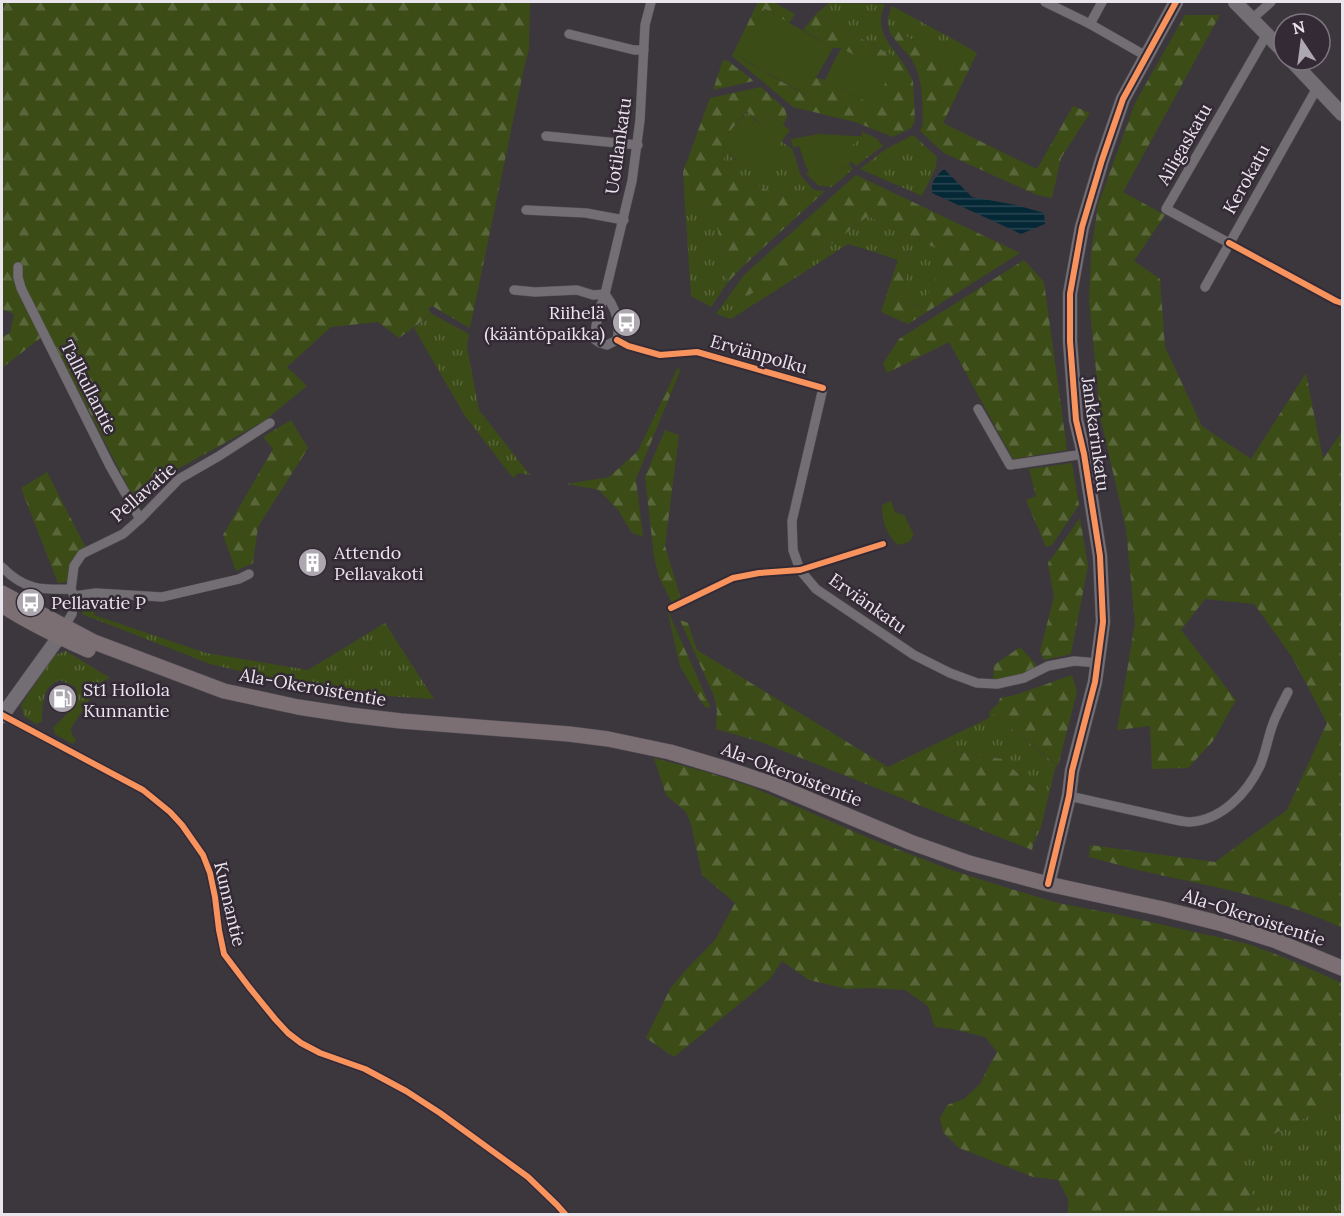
<svg xmlns="http://www.w3.org/2000/svg" width="1344" height="1216" font-family="Lora,serif">
<defs>
<pattern id="grass-tufts" width="24" height="20" patternUnits="userSpaceOnUse" patternTransform="scale(1.5)"><rect width="24" height="20" fill="#3b4c17"/><path d="M3 7l-1-3M5 7V3M7 7l1-3M15 17l-1-3M17 17v-4M19 17l1-3" fill="none" stroke="#586639"/></pattern>
<pattern id="forest-firs" width="22" height="20" patternUnits="userSpaceOnUse" patternTransform="scale(1.5)"><rect width="22" height="20" fill="#3b4c17"/><path d="M5 1l3.5 6h-7zM16 11l3.5 6h-7z" fill="#586639"/></pattern>
<pattern id="water-rules" width="6" height="5" patternUnits="userSpaceOnUse" patternTransform="scale(1.5)"><rect width="6" height="5" fill="#052836"/><path d="M0 2.5h6" fill="none" stroke="#2a4753"/></pattern>
</defs>
<rect width="100%" height="100%" fill="#3c373d"/>
<g fill="url(#grass-tufts)">
<path d="M 829,3 L 885,4 C 874,29 887,41 902,61 L 816,14 Z"/>
<polygon points="892,6 962,44 950,63 888,25 888,17"/>
<polygon points="748,111 755,120 729,155 756,174 781,141 792,149 801,176 814,190 800,202 755,185 723,167 725,137"/>
<polygon points="862,132 876,138 883,146 856,166 851,162 846,151 849,146 855,143 855,136 862,136"/>
<polygon points="913,135 937,157 936,167 922,196 860,169 886,149"/>
<polygon points="849,164 853,169 832,187 822,186"/>
<polygon points="684,190 714,212 728,282 711,307 691,296"/>
<polygon points="868,216 948,254 923,307 901,301 912,254 871,251 848,244 731,319 716,314 731,293 746,297 836,241"/>
<polygon points="432,314 469,334 467,347 479,410 530,475 518,473 513,478 465,416 414,328"/>
<polygon points="90,598 96,598 94,615 206,653 308,670 385,623 434,699 371,695 266,677 210,664 82,614 83,600"/>
<path d="M 66,651 L 110,678 L 101,682 L 71,728 L 72,735 L 76,740 L 73,744 L 55,734 L 53,728 C 64,716 81,705 76,687 L 60,680 C 41,687 43,704 42,722 L 36,724 L 24,716 L 21,705 L 55,655 Z"/>
<polygon points="990,711 1056,765 1041,827 1034,844 1042,795 1002,759 929,747 989,718"/>
<polygon points="1342,1099 1342,1214 1262,1214 1233,1155"/>
</g>
<g fill="url(#forest-firs)">
<polygon points="2,2 530,2 529,49 524,68 470,328 432,306 428,309 432,314 399,338 378,322 331,327 287,367 307,386 264,421 167,475 139,508 48,332 2,368 2,337 10,333 14,314 2,309"/>
<polygon points="758,2 773,2 795,14 789,23 765,9 739,57 805,95 816,78 825,80 873,105 841,48 833,48 803,30 816,14 902,61 913,81 915,121 911,128 893,137 855,122 793,107 732,56"/>
<path d="M 1185,15 L 1220,15 L 1123,192 L 1165,215 L 1134,261 L 1160,279 L 1165,347 L 1202,426 L 1251,459 L 1306,373 L 1323,459 L 1342,432 L 1342,928 C 1278,897 1207,886 1138,870 C 1122,866 1105,861 1089,857 L 1090,845 L 1215,862 L 1287,810 L 1327,723 L 1292,657 L 1254,604 L 1205,599 L 1181,630 L 1236,700 L 1213,741 L 1188,768 L 1152,769 L 1150,726 L 1117,730 L 1135,623 L 1126,529 L 1101,420 L 1089,302 L 1091,253 L 1098,205 L 1135,103 Z"/>
<path d="M 888,25 L 949,62 L 962,44 L 977,53 L 943,123 L 1037,169 L 1073,106 L 1090,113 L 1061,158 L 1052,198 L 1037,195 L 944,153 L 920,131 L 923,125 C 922,101 924,81 912,60 C 905,48 890,39 888,25 Z"/>
<polygon points="723,60 728,61 754,81 713,90"/>
<polygon points="761,87 785,109 787,117 783,125 770,115 762,125 747,111 725,137 723,167 755,185 800,202 814,190 825,191 741,268 728,282 714,212 684,190 683,172 710,98"/>
<polygon points="856,175 1020,253 908,324 881,312 898,260 871,251 912,254 901,301 922,307 948,254 868,216 836,241 746,297 731,293 744,275"/>
<polygon points="1024,260 1044,282 1067,450 1013,459 949,342 887,373 883,363 899,339"/>
<polygon points="678,367 680,371 636,479 643,537 632,533 618,510 599,490 567,484 609,477 638,451"/>
<polygon points="291,420 308,448 258,527 253,563 236,571 223,535 273,449 263,437"/>
<polygon points="665,430 679,435 665,546 681,599 672,603 659,577 654,557 645,477"/>
<polygon points="1072,463 1079,505 1052,545 1046,547 1026,500 1036,496 1029,469"/>
<path d="M 47,472 L 86,548 C 68,557 71,564 68,582 L 58,583 L 21,488 Z"/>
<polygon points="1080,518 1088,566 1071,654 1044,660 1040,651 1054,597 1048,563"/>
<polygon points="667,609 711,708 705,707 695,692 680,666"/>
<polygon points="680,620 688,623 697,650 888,767 929,747 1002,759 1043,796 1032,850 761,742 716,729 717,710 714,696"/>
<polygon points="1020,647 1035,663 1037,668 1023,674 993,680 994,665"/>
<polygon points="1072,675 1077,692 1058,766 990,711 998,704 1000,698 1015,695"/>
<polygon points="654,758 703,771 750,786 871,839 951,870 1011,889 1058,903 1115,914 1248,944 1283,957 1342,983 1342,1099 1233,1155 1262,1214 1068,1214 1068,1199 1058,1180 1033,1177 959,1148 943,1132 940,1118 947,1105 964,1099 979,1085 997,1052 985,1037 953,1029 935,1027 928,1006 905,990 872,988 846,989 809,980 782,961 770,979 674,1057 646,1038 670,989 683,973 715,940 735,903 702,875 691,824 686,812 666,795"/>
</g>
<g fill="#3b4c17">
<polygon points="765,9 833,48 806,95 738,56"/>
<polygon points="841,48 890,74 873,105 825,80"/>
<polygon points="770,115 790,130 756,175 729,154 755,120 762,125"/>
<polygon points="819,134 855,136 855,143 849,146 846,151 851,162 822,186 819,186 806,174 809,171 806,167 799,146 793,148 791,139"/>
<path d="M 891,501 L 895,512 L 904,515 L 914,535 L 909,542 L 898,545 C 886,534 882,521 882,505 Z"/>
</g>
<path fill="url(#water-rules)" d="M 944,169 L 972,197 L 1016,205 L 1044,213 L 1045,224 L 1021,234 L 932,193 C 931,181 935,177 944,169 Z"/>
<g fill="none" stroke-linecap="round" stroke-linejoin="round">
<defs>
<g id="street">
<polyline points="1045,2 1090,24 1146,56"/>
<polyline points="1253,18 1271,2"/>
<polyline points="1090,24 1102,2"/>
<polyline points="569,34 634,50 644,50"/>
<polyline points="546,136 638,145"/>
<polyline points="526,210 586,213 624,220"/>
<polyline points="1229,243 1166,209 1267,34"/>
<polyline points="18,267 18,277 21,288 110,466 140,519"/>
<polyline points="1205,287 1317,88"/>
<polyline points="514,290 535,292 577,290 593,295 605,294"/>
<path d="M 605,294 C 615,307 621,323 617,340 L 607,345 L 600,343 L 594,339 L 598,314 L 605,294 L 632,181 L 640,120 L 645,25 L 651,2"/>
<polyline points="823,388 792,521 793,550 800,570 816,589 914,655 950,673 977,683 997,684 1024,678 1048,666 1074,661 1099,663"/>
<polyline points="978,409 1010,465 1084,454"/>
<path d="M 2,567 C 24,590 42,590 71,589"/>
<polyline points="74,596 96,593 162,597 239,579 249,574"/>
<polyline points="63,629 72,614 74,596 71,589 74,566 82,554 123,534 140,519 179,479 219,456 270,423"/>
<polyline points="2,715 143,790 170,812 182,825 203,855 210,873 215,897 219,930 224,954 249,987 275,1019 288,1033 301,1043 320,1053 365,1069 406,1091 440,1113 528,1177 557,1205 565,1214"/>
<path d="M 1069,796 L 1176,820 C 1181,821 1186,822 1190,822 C 1222,820 1247,793 1260,766 C 1266,752 1268,736 1274,721 C 1278,711 1283,702 1288,692"/>
</g>
<g id="secondary">
<polyline points="1235,2 1284,52"/>
<polyline points="1291,60 1342,114"/>
<polyline points="2,716 59,637"/>
<polyline points="1048,884 1069,796 1072,771 1095,682 1103,622 1100,556 1084,454 1076,420 1070,341 1070,294 1082,227 1102,160 1123,99 1176,2"/>
</g>
<g id="primary">
<polyline points="2,593 94,642 224,691 298,707 350,715 401,721 569,734 608,739 670,752 727,769 772,784 910,842 969,863 1048,884 1163,909 1223,924 1274,940 1342,968"/>
<path d="M 2,605 C 29,623 59,637 88,650"/>
</g>
</defs>
<use href="#street" stroke="#575359" stroke-width="10"/>
<use href="#secondary" stroke="#575359" stroke-width="15"/>
<use href="#primary" stroke="#575359" stroke-width="16"/>
<use href="#street" stroke="#726e73" stroke-width="9"/>
<use href="#secondary" stroke="#726e73" stroke-width="14"/>
<use href="#primary" stroke="#7b6f73" stroke-width="15"/>
<defs>
<g id="cycleway">
<polyline points="1229,243 1336,301 1342,303"/>
<polyline points="617,340 628,346 660,355 697,352 823,388"/>
<polyline points="671,608 733,578 759,573 800,570 883,544"/>
<polyline points="2,715 143,790 170,812 182,825 203,855 210,873 215,897 219,930 224,954 249,987 275,1019 288,1033 301,1043 320,1053 365,1069 406,1091 440,1113 528,1177 557,1205 565,1214"/>
<polyline points="1048,884 1069,796 1072,771 1095,682 1103,622 1100,556 1084,454 1076,420 1070,341 1070,294 1082,227 1102,160 1123,99 1176,2"/>
</g>
</defs>
<use href="#cycleway" stroke="#332a36" stroke-width="10"/>
<use href="#cycleway" stroke="#f8935d" stroke-width="6"/>
</g>
<defs>
<symbol id="bus-disc" viewBox="-11 -11 22 22"><circle r="9.5" fill="#ada7af" stroke="#332a36"/><path d="M-5-6H5V4H4V6H2V4H-2V6H-4V4H-5ZM-3.5-4V0h7V-4ZM-3.5 1.2v1.5H-2V1.2ZM2 1.2v1.5H3.5V1.2Z" fill="#fff"/></symbol>
<symbol id="building-disc" viewBox="-11 -11 22 22"><circle r="9.5" fill="#ada7af" stroke="#332a36"/><path d="M-4-6H4V6H1V3H-1V6H-4ZM-2.5-4.3h1.7v1.8h-1.7ZM.8-4.3h1.7v1.8H.8ZM-2.5-1h1.7V.8h-1.7ZM.8-1h1.7V.8H.8Z" fill="#fff"/></symbol>
<symbol id="fuel-disc" viewBox="-11 -11 22 22"><circle r="9.5" fill="#ada7af" stroke="#332a36"/><path d="M-5.5-6h7V0h2V4h1.3V-2.5L3-4.5l.8-.8L6-3V5H2.5V1h-1V6h-7ZM-4.2-4.7v3.2H.2V-4.7Z" fill="#fff"/></symbol>
</defs>
<g fill-rule="evenodd">
<use href="#bus-disc" x="610" y="306" width="33" height="33"/>
<use href="#building-disc" x="296" y="546" width="33" height="33"/>
<use href="#bus-disc" x="14" y="586" width="33" height="33"/>
<use href="#fuel-disc" x="46" y="682" width="33" height="33"/>
</g>
<g text-anchor="middle" dominant-baseline="central" stroke-width="5" stroke-linejoin="round" paint-order="stroke">
<g font-size="18" fill="#eae4ec" stroke="#332a36">
<text transform="translate(1184 144) rotate(-60)">Ailigaskatu</text>
<text transform="translate(618 146) rotate(-82)">Uotilankatu</text>
<text transform="translate(1246 179) rotate(-61)">Kerokatu</text>
<text transform="translate(759 354) rotate(16)">Erviänpolku</text>
<text transform="translate(89 387) rotate(63)">Tallkullantie</text>
<text transform="translate(1096 434) rotate(82)">Jankkarinkatu</text>
<text transform="translate(143 492) rotate(-41)">Pellavatie</text>
<text transform="translate(868 603) rotate(35)">Erviänkatu</text>
<text transform="translate(313 687) rotate(10)">Ala-Okeroistentie</text>
<text transform="translate(792 774) rotate(21)">Ala-Okeroistentie</text>
<text transform="translate(230 904) rotate(77)">Kunnantie</text>
<text transform="translate(1254 917) rotate(18)">Ala-Okeroistentie</text>
</g>
<g font-size="18" fill="#eae4ec" stroke="#332a36" text-anchor="start">
<text x="605" y="312" text-anchor="end">Riihelä<tspan x="605" dy="21">(kääntöpaikka)</tspan></text>
<text x="334" y="552">Attendo<tspan x="334" dy="21">Pellavakoti</tspan></text>
<text x="51" y="602">Pellavatie P</text>
<text x="83" y="689">St1 Hollola<tspan x="83" dy="21">Kunnantie</tspan></text>
</g>
</g>
<rect width="1344" height="1216" fill="none" stroke="#eae4ec" stroke-width="6"/>
<g transform="translate(1302 42) rotate(347)"><circle r="28" fill="#332a36" stroke="#7c747f" stroke-width="1.5"/>
<path d="M0-4.5L10 22L0 15L-10 22Z" fill="#ada7af"/>
<text y="-9" font-size="16" font-weight="bold" text-anchor="middle" fill="#eae4ec">N</text>
</g>
</svg>
